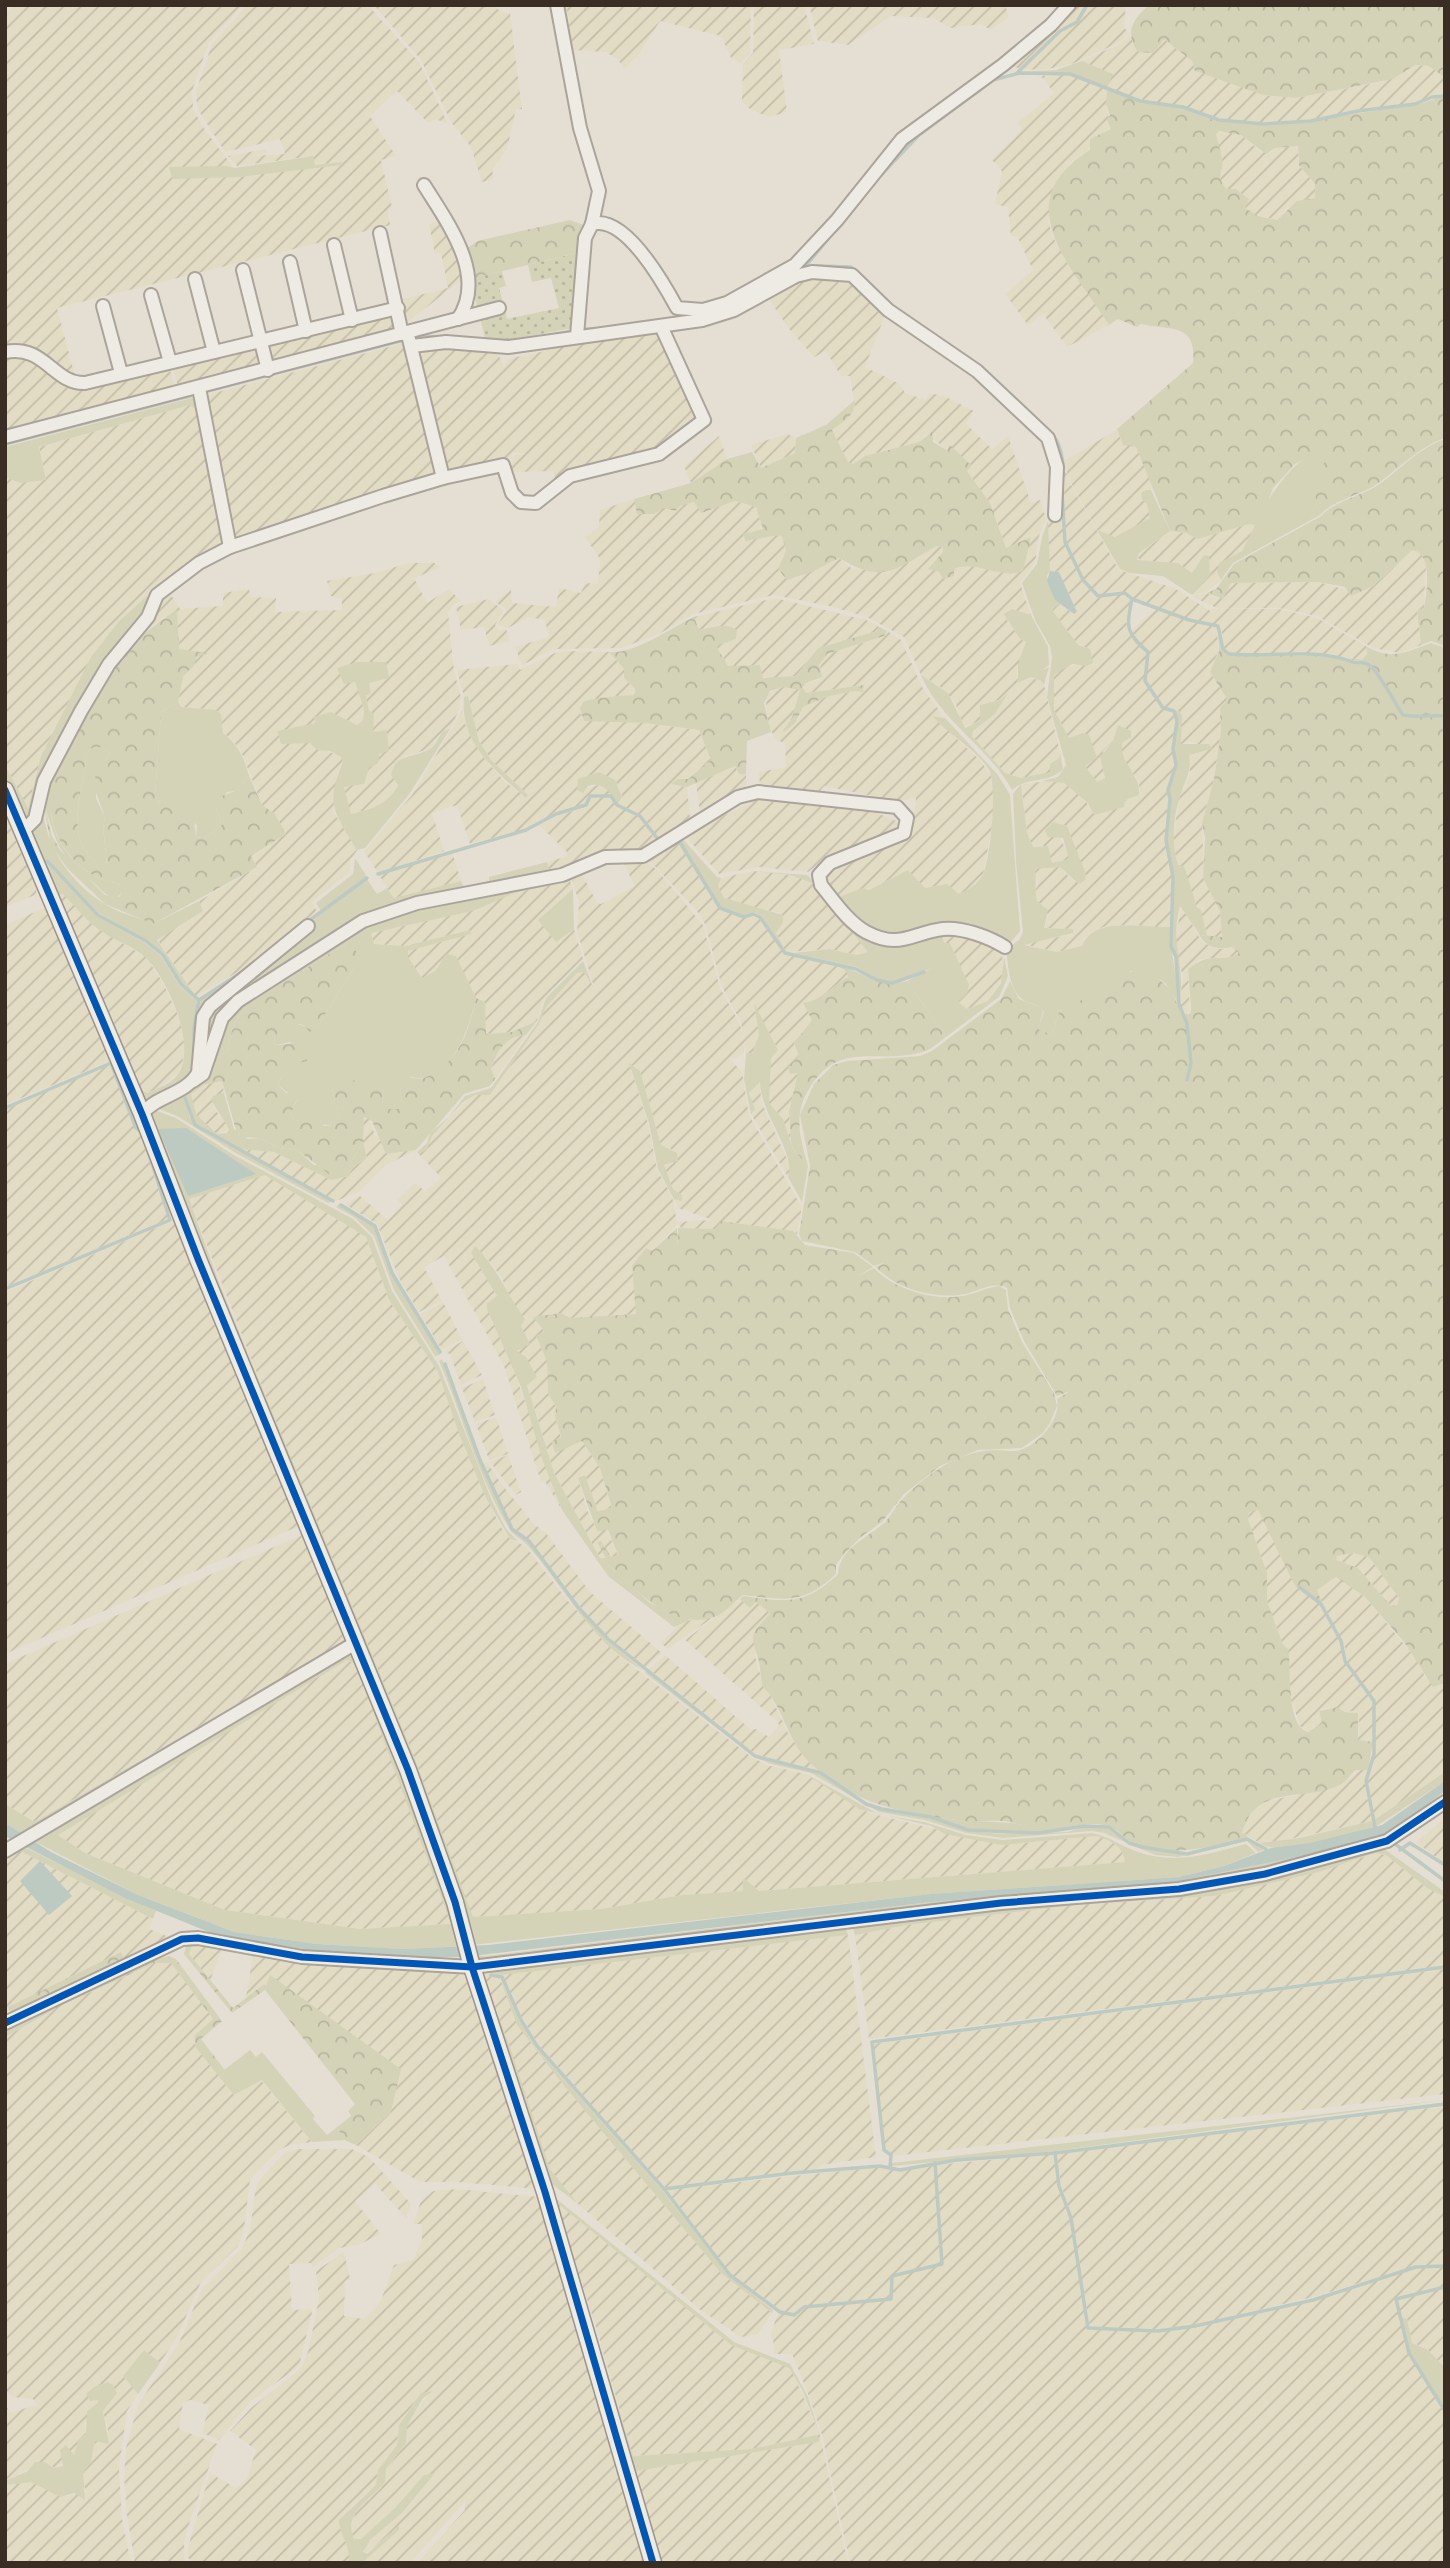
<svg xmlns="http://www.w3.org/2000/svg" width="1450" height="2568" font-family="'Times New Roman',serif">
<defs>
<pattern id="farmland-furrows" width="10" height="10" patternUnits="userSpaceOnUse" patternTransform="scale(1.75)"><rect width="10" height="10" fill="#e3dcc5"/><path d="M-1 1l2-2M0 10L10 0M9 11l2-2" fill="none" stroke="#c4bda9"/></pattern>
<pattern id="forest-crowns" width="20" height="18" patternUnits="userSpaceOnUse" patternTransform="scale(1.75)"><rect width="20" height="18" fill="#d4d3b8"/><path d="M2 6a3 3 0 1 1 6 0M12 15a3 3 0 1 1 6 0" fill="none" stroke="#b7b59e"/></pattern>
<pattern id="garden-dots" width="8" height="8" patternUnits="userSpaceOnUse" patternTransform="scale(1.75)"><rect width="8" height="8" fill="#d4d3b8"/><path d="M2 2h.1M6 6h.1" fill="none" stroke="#b7b59e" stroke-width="1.8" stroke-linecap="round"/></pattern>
</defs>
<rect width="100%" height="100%" fill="#e5dfd3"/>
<g fill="url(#farmland-furrows)" fill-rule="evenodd">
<polygon points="243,5 209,42 192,91 193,109 205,130 234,168 170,167 239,177 341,162 314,165 313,156 237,166 228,156 266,149 267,152 254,156 285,154 280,139 225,152 197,108 196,91 212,44 247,5 368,5 419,62 448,124 436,119 428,123 397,91 370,116 396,156 381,160 392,207 388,210 390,225 57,308 76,380 5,349 5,14 15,5"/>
<polygon points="374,5 493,5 502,13 510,13 522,109 516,109 507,149 492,170 494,179 482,182 471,147 451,122 421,60"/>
<polygon points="566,5 751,5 750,53 740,63 731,58 721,36 660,21 637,57 624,69 618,59 605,52 573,50"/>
<polygon points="754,5 804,5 814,44 779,50 787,112 769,117 750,109 742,101 743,64 753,53"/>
<polygon points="809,5 1005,5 1009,17 991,30 981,24 951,28 933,18 891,16 848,45 818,41"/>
<polygon points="1073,5 1086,5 1077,21 1060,31 1021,69 1011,66"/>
<polygon points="1088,5 1126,5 1124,27 1129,34 1118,43 1072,64 1042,70 1023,69 1061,31 1078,22"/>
<polygon points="1130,35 1135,48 1164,39 1192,61 1195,71 1269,96 1296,98 1386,81 1415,65 1429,66 1445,78 1445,96 1432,97 1415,104 1358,110 1311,121 1264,124 1219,120 1183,106 1140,101 1107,88 1106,104 1111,129 1090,139 1090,150 1071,162 1062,173 1048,222 1055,241 1109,325 1067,347 1043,314 1028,325 1005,294 1033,270 1017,236 1011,236 1008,207 995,204 1002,171 992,160 1022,129 1017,123 1054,93 1041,76 1069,74 1107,88 1112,74 1082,61 1119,44"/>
<polygon points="1219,131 1241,135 1260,151 1270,153 1275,148 1298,146 1299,165 1315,184 1315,198 1287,208 1277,220 1252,214 1226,189 1220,179 1222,172 1216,134"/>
<polygon points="441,220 458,247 465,277 404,325 399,300 448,288 441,253 435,254 429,224"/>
<polygon points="802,278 850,281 885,315 865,367 900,384 905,393 926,400 929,393 944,396 974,411 966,424 992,449 1008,436 1031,503 1040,500 1046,519 1039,536 1035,563 1020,583 1031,615 1012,609 1007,620 1020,639 1026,642 1017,673 1018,683 1031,678 1041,681 1044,685 1060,752 1059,758 1050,764 1050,773 1045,775 1021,778 1005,773 972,736 973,731 995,714 1008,693 999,700 980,705 980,721 963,727 955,702 942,688 921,675 904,637 867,617 829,606 774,595 693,614 659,634 621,648 554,649 522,665 515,647 549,637 545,620 528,617 508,628 497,625 507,610 495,602 511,589 512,603 556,607 559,588 581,593 585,583 598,584 600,559 585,537 599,527 600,510 634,499 637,513 654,514 659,508 694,502 735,501 756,507 763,529 743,534 746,540 779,535 782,537 786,551 782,563 794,579 839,558 851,568 887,573 937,546 943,547 943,552 954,569 974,565 1008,573 1030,538 1006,548 990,503 967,471 972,466 950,446 948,450 926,434 919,442 865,456 853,464 848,462 832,430 855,409 850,376 841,376 826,351 814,357 790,330 768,298"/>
<polygon points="395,311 399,328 268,363 263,343"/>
<polygon points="660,331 700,416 657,452 556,482 553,471 513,472 511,467 515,455 527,454 513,452 509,463 447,473 420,359 425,351 441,348 494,352 499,356 504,367 508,360 517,357 546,351 545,347"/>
<polygon points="408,342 440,475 234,540 203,396"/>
<polygon points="259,345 263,365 178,387 172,365"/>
<polygon points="5,355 26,355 63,382 169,366 175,388 5,432"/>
<polygon points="190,405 202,415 227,540 193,558 157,587 119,621 91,657 41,756 28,808 5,765 5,477 20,483 46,479 39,447"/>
<polygon points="1117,430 1123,445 1136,447 1152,484 1151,490 1146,490 1150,518 1115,538 1097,530 1071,483 1063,461"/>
<polygon points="787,434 796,438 795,453 761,468 751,445"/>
<polygon points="719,436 727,459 691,483 684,466"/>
<polygon points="1056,455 1062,461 1064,542 1082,581 1098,597 1105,597 1117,592 1131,599 1126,622 1135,644 1130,631 1156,609 1189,621 1217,627 1218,652 1210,672 1227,699 1220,708 1221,731 1214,779 1202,823 1204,873 1220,911 1222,938 1207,936 1201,910 1197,907 1178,865 1172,842 1180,795 1190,774 1189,755 1208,750 1191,741 1181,744 1179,711 1164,707 1149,687 1145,674 1149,652 1142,646 1147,652 1144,682 1163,708 1173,712 1176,721 1172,749 1175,764 1167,790 1169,799 1165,824 1173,877 1170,927 1149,929 1136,924 1103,927 1084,938 1082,946 1057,952 1023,944 1069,935 1073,929 1044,928 1048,917 1046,908 1037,901 1034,892 1038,885 1034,868 1060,867 1074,882 1067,826 1053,822 1070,859 1052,863 1043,845 1033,847 1027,833 1021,784 1060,780 1083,797 1094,814 1124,807 1125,800 1139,795 1140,789 1136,777 1123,762 1118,725 1113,741 1103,751 1105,778 1097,782 1085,766 1091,747 1083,733 1069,738 1054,710 1054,675 1064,666 1077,665 1090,649 1078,645 1052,610 1060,603 1073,614 1077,612 1059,572 1050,571 1049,567 1048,521 1055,516"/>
<polygon points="1063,464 1070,483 1119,570 1174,588 1212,612 1212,609 1279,609 1317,618 1366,646 1366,657 1361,661 1297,652 1276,655 1229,653 1224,649 1222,633 1217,625 1189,620 1132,598 1125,592 1117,591 1098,596 1083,580 1066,542"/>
<polygon points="1249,524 1255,524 1249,541 1242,551 1228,559 1217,572 1221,580 1207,592 1192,595 1201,559 1192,573 1178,563 1142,562 1136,556 1170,531 1187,533 1198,539"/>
<polygon points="1412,550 1422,553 1426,561 1424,608 1417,611 1421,645 1400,653 1373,648 1317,616 1279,608 1219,609 1191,596 1207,593 1218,599 1231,583 1318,582 1347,590 1373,586"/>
<polygon points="409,563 434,563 441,567 414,578 427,603 449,589 461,601 454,604 448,613 454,671 461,697 459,710 450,729 440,734 431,748 404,757 397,763 392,770 398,785 393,795 381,806 350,814 344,787 373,732 366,696 369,661 337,668 355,681 364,709 363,721 357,725 336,715 316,723 287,742 310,743 341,757 343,762 338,772 333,811 357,850 350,862 350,872 312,902 317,912 249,965 196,997 157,939 203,911 199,901 257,867 251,856 286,834 275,814 262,805 243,756 233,740 223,733 223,725 205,709 180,707 178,701 184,674 196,657 205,653 178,650 165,616 137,639 155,604 168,590 180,609 223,606 223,593 249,589 251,597 276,598 275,612 342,610 342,599 331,596 327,581 375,573"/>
<polygon points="775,598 866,620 878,626 878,631 818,648 796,676 768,680 751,667 728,666 716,646 717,625 699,630 694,617"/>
<polygon points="489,599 504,611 495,625 498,630 506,629 510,641 489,646 484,627 461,630 456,607"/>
<polygon points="887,631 901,640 923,689 944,717 932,716 980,760 993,779 993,822 983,874 971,889 959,894 947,884 925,888 908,870 868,890 862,889 834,899 823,884 824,869 895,842 908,840 912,834 916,798 897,801 824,786 820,791 760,786 759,772 786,767 785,743 776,740 767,723 766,694 783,687 801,689 792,718 783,729 798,719 803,707 809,704 826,697 855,691 862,692 863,685 806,693 801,685 819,680 821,661 827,654 884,636"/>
<polygon points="566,651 609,652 624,669 624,678 635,689 635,695 583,702 580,714 699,730 711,760 688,779 679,779 673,785 687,787 690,819 658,837 641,815 619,804 622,796 615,780 598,772 585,789 598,785 607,789 612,795 589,795 585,804 577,808 555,813 526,829 470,844 457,805 432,813 444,851 378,873 364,851 412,795 462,711 465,724 486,761 505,782 526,797 528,795 492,761 479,741 468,696 464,697 457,670 518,664 520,670 555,653"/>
<polygon points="735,766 739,774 746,774 746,788 700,813 696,783"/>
<polygon points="600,796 610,798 617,806 639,817 658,843 632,856 551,876 547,862 565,857 568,853 540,826 556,816 587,807 591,797"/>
<polygon points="760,798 862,807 901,823 887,833 822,861 808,872 758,867 719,874 687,838 702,826"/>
<polygon points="5,816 37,889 35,895 5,907"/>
<polygon points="678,843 719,909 744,918 753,915 759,918 784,954 837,965 848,973 848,978 813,1002 809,1012 812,1020 794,1043 799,1056 794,1061 795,1072 798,1073 789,1111 791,1142 778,1113 769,1103 767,1090 771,1058 778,1049 755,1006 759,1035 752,1054 746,1053 741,1022 722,987 705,924 697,911 651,862"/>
<polygon points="452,852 461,881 394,898 379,875"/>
<path d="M 642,857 L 658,871 L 703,925 L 720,988 L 739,1022 L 744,1038 L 744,1053 L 736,1058 L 729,1058 L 742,1072 L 749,1115 L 801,1206 L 801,1213 L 797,1234 L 725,1221 L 715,1229 L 682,1229 L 678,1224 L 652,1251 L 637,1314 L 535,1321 L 545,1332 L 537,1336 L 547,1361 L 548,1393 L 556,1407 L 555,1416 L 561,1438 L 552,1443 L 582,1441 L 600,1468 L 612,1508 L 598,1511 L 585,1475 L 578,1478 L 587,1510 L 597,1530 L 607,1530 L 618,1556 L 611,1557 L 598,1542 L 607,1558 L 600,1558 L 554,1473 L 527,1384 L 537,1377 L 518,1354 L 521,1326 L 502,1278 L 485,1256 L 471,1252 L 497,1296 L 513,1367 L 562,1510 L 544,1480 L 541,1482 L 504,1366 L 444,1256 L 424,1267 L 442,1301 L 419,1312 L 399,1278 L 377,1224 L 345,1204 L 360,1196 L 388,1220 L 402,1205 L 397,1199 L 415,1183 L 425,1191 L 441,1178 L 419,1154 L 427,1149 L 432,1136 L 468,1099 L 481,1093 L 490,1095 L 538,1024 L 545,1007 L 577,973 L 584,972 L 594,987 L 577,931 L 579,902 L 572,881 L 582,874 L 597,903 L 601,904 L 635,886 L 621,858 ZM 629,1063 L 640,1071 L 661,1145 L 673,1150 L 673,1164 L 664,1165 L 673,1189 L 682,1195 L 681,1200 L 674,1199 L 678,1208 L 713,1220 L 677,1222 L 672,1196 L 657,1170 L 648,1123 Z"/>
<polygon points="753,871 790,875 812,883 868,952 857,955 829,949 786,952 776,933 780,913 743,905 723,898 721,895 718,886 721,878"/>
<polygon points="570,881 573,889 538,920 569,931 574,929 583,959 545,997 537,1021 512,1032 485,1034 481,999 476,998 469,983 439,962 435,971 422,978 408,957 408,951 470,934 470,930 405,946 374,944 371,933 458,914 514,893"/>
<polygon points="63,893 100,930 146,957 163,983 181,1022 185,1051 180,1072 159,1088 147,1093 138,1088 59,895"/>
<polygon points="1181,905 1202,942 1217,949 1237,948 1239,953 1232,957 1200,959 1188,969 1190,1015 1183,1013 1179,1004 1183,977 1175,947"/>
<polygon points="42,909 47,909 110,1061 5,1105 5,925"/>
<polygon points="942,934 961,936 1002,949 1003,979 988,1001 967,1009 958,1002"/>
<polygon points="526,1035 518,1048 495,1079 491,1068 502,1044 515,1036"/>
<polygon points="110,1065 135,1129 140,1133 168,1219 5,1287 5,1109"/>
<polygon points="222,1081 224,1093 213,1096 213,1107 230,1129 217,1134 195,1114 191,1094 204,1085"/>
<polygon points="760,1081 761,1101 791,1168 788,1177 751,1114 754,1109 749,1093"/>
<polygon points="368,1116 375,1135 416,1150 386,1165 359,1192 336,1201 238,1149 274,1152 331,1180 349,1176 352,1168 367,1158 363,1141 363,1121"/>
<polygon points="265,1175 366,1237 389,1300 438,1372 465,1449 500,1526 510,1539 525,1546 568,1601 619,1656 753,1758 770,1766 806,1774 869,1813 1001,1845 1096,1836 1108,1839 1118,1846 1124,1853 1125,1862 759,1891 744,1879 742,1891 682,1895 601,1909 472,1917 415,1759 285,1445 189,1199"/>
<polygon points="172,1221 176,1223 299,1526 5,1654 5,1292"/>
<polygon points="443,1302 462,1339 442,1350 420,1314"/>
<polygon points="463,1341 482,1375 461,1385 450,1354 443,1352"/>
<polygon points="483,1379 495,1415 475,1422 462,1388"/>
<polygon points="496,1417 508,1454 489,1460 476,1424"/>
<polygon points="508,1455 521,1492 516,1495 490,1462"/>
<polygon points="487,1462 500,1482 534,1524 546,1533 590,1592 662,1653 646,1667 635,1662 609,1638 568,1593 529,1541 513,1529 483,1464"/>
<polygon points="1255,1509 1258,1510 1275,1540 1295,1586 1321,1604 1343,1648 1344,1661 1373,1702 1373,1742 1358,1740 1359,1721 1354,1711 1344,1712 1333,1707 1321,1709 1319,1711 1322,1724 1319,1728 1308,1732 1300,1726 1288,1690 1288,1649 1283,1645 1267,1601 1267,1573 1248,1519 1249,1512"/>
<polygon points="304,1534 344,1639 341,1644 38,1820 33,1821 5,1804 5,1664"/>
<polygon points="1353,1553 1369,1557 1399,1598 1397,1605 1390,1605 1358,1568 1336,1560 1336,1556"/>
<polygon points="1336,1576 1365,1597 1422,1666 1424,1676 1440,1685 1445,1683 1445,1772 1374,1820 1367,1781 1375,1754 1375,1701 1345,1660 1345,1648 1316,1590"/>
<polygon points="740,1599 750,1608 756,1602 770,1613 755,1655 758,1669 789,1735 810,1763 822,1772 755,1754 649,1669 665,1655 751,1730 756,1729 769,1737 779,1725 778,1722 685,1640"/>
<polygon points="715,1616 668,1649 661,1643 681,1622"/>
<polygon points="350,1660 356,1665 399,1777 451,1924 360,1929 225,1910 85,1853 58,1835 341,1661"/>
<polygon points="1362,1768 1368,1770 1365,1787 1372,1821 1271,1843 1260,1843 1242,1833 1245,1822 1261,1802 1340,1786"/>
<polygon points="1445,1818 1445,1864 1416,1842"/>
<polygon points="20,1851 153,1919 149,1929 172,1938 125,1961 121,1952 9,2007 10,2012 5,2014 5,1860"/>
<polygon points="1375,1853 1386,1855 1427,1888 1445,1897 1445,1966 869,2039 855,1935 907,1925 1084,1904 1215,1896 1319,1872"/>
<polygon points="848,1935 876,2157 821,2165 817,2170 664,2188 538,2044 522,2018 502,1975"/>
<polygon points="193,1942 222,1949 210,1981 189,1954"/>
<polygon points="253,1954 297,1962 455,1972 463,1977 474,1987 539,2189 457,2182 420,2182 356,2145 391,2112 270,1976 266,1987 246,1998"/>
<path d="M 155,1963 L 171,1963 L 180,1971 L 214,2019 L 194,2036 L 197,2048 L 234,2095 L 261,2080 L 312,2142 L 290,2145 L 279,2150 L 250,2180 L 244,2229 L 238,2246 L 201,2282 L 178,2335 L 160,2363 L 144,2350 L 123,2376 L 138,2394 L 127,2411 L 119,2468 L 122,2519 L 131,2563 L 5,2563 L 5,2406 L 12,2412 L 37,2405 L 33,2399 L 13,2397 L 5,2391 L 5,2037 L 64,2004 ZM 108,2382 L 117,2393 L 103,2411 L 109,2434 L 95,2440 L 91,2462 L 83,2472 L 83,2484 L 87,2492 L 66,2496 L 31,2482 L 9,2485 L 6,2481 L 20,2473 L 45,2462 L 55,2468 L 74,2455 L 78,2441 L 86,2434 L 85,2423 L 97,2405 L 98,2400 L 86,2394 L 94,2387 Z"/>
<polygon points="1445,1969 1445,2094 919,2153 894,2156 885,2148 873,2044"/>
<polygon points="487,1971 491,1977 500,1978 517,2024 565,2087 721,2273 772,2313 758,2334 741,2337 699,2309 577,2203 557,2181 550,2169 481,1972"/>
<polygon points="1445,2106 1445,2264 1415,2266 1313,2297 1194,2325 1158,2329 1090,2327 1072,2217 1061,2185 1057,2154"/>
<polygon points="298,2149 352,2149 370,2158 411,2204 406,2218 375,2184 355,2201 381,2234 358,2245 339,2248 312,2268 311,2263 289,2264 292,2310 311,2309 312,2312 299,2366 251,2401 219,2440 202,2433 209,2405 190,2400 183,2403 179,2429 217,2444 187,2530 184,2544 185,2563 165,2563 164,2559 135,2563 127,2515 124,2477 126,2448 138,2405 180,2341 201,2290 242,2248 250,2230 256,2186 262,2177 284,2153"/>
<polygon points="1054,2154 1058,2186 1070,2219 1088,2329 1158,2332 1195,2327 1313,2301 1416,2268 1445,2267 1445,2287 1395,2299 1408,2354 1445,2412 1445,2563 850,2563 822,2435 809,2396 792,2354 774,2354 773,2338 770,2337 779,2309 731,2274 665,2190 880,2167 899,2170 934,2165 941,2263 891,2275 890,2298 804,2306 798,2312 805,2308 891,2299 893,2277 943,2265 936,2165"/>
<polygon points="456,2189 539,2197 644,2563 417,2563 465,2510 465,2502 410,2563 355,2563 364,2562 399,2526 364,2555 366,2544 409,2506 434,2474 424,2475 384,2520 361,2539 354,2539 350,2529 356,2511 381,2488 386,2469 406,2443 407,2426 428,2394 418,2397 399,2425 397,2445 378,2470 376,2485 352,2506 339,2526 349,2544 349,2559 346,2563 195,2563 188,2558 188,2547 210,2473 236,2488 247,2478 256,2450 230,2431 251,2408 300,2369 308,2352 319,2299 316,2271 344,2252 350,2279 345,2281 344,2316 364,2319 380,2303 394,2265 414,2259 422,2239 422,2224 413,2224 421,2201 433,2191"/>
<polygon points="555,2201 731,2345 784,2364 793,2373 820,2435 848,2563 662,2563 635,2471 819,2442 815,2435 751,2449 633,2456 595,2324"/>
<polygon points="1445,2288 1445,2368 1428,2350 1412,2342 1407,2319 1401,2317 1397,2300"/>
</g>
<g fill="#d4d3b8" fill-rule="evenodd">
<polygon points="1082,61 1113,74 1107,88 1070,73 1020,72 1056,70"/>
<polygon points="313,156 315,165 342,162 342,165 239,177 172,179 169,167 227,166 234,168"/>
<polygon points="199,396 202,415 190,405 39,447 46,480 20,483 5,477 5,447"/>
<path d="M 1329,446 L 1333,450 C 1319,468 1311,493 1320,515 L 1233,563 L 1221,580 L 1217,572 L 1219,563 L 1242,551 L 1255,525 L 1249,524 C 1280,491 1282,464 1329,446 Z"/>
<polygon points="1146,490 1151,490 1170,531 1139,553 1137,560 1178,563 1192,573 1204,555 1209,556 1210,575 1192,595 1163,576 1129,573 1120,569 1097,530 1115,537 1150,518 1147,504 1142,500 1141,493"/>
<path d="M 1048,521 L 1050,571 L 1047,576 L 1055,600 L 1060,603 L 1052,610 L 1078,645 L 1090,649 L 1093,663 L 1086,666 L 1072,664 L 1054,675 L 1054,710 L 1069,738 L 1083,733 L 1089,735 L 1097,758 L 1085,766 L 1097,782 L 1105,778 L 1100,757 L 1113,741 L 1118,725 L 1131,731 L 1131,737 L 1122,743 C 1120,765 1141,774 1139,795 L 1125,800 L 1124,807 L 1094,815 L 1088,803 L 1064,783 L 1042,781 L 1058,777 L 1066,765 L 1047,697 L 1052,657 L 1050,646 L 1035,620 L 1022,583 L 1037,564 L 1042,537 Z"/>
<polygon points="227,540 226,544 155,593 146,616 124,641 27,825 5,785 5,765 28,808 41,756 91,657 119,621 157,587 193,558"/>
<polygon points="1012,609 1031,615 1048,647 1049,665 1041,671 1049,667 1044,685 1041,681 1031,677 1018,683 1018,664 1026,642 1020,639 1004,614"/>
<path d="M 357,662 L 386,662 L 389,678 L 369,683 L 371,693 L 366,696 L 369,711 L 374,713 L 373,732 L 387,730 L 389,751 L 379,754 L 378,763 L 369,768 L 364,784 L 344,787 L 351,814 C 371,809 388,805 398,785 L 391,775 C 395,752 416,759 431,748 C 440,741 438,731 450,729 L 410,793 L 365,848 L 357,850 C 334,812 325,805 343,762 L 341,757 L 330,751 L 317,750 L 310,743 L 281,744 L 277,731 L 315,723 L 314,717 L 331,712 L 357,725 L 363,721 L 364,709 L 355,682 L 344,684 L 337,668 Z"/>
<path d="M 921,675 L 948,693 L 965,728 L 980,721 L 980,705 L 1000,700 L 1008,693 L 995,714 L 973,731 L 972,736 L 1005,773 L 1021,778 L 1050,772 L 1050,764 L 1059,758 L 1060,752 L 1063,769 C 1049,784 1027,776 1012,790 C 988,746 941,722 921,675 Z"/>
<path d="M 468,696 L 479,741 L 492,761 L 528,795 L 526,798 C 495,771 459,741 464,697 Z"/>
<path d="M 178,701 L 181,707 L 216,710 L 221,714 L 223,733 C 237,743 245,759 249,776 L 235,791 L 227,792 L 216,807 L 222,825 L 205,838 L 196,837 L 197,825 L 169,804 L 160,804 L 155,796 L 161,713 Z"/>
<path d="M 1174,711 L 1179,711 L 1182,716 L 1181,744 L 1209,744 L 1212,749 L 1189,755 C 1192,770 1186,779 1181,793 C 1173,816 1171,842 1178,865 L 1184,866 L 1197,907 L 1201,910 L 1207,936 L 1200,935 L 1180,906 C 1169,946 1187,967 1179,1004 L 1177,957 L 1171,946 L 1174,877 L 1167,840 L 1171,799 L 1168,790 L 1177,765 L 1173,749 L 1177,721 Z"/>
<path d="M 932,716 L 945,718 L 998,775 L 1010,795 L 1020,931 L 1011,942 L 965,930 L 907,939 L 864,929 L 834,899 L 862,888 L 869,890 L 908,870 L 925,888 L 947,884 L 959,894 C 969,890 978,884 983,874 C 991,857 998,782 988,768 C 973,747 948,734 932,716 Z"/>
<path d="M 101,747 L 110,753 L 97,772 L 96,798 L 105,817 L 103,826 L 107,867 C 64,853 79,800 85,769 C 86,760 85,756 91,748 Z"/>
<path d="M 599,772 L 615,780 L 622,797 L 618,804 C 611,793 602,781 588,786 L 583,793 L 577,790 L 578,779 Z"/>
<path d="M 48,779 L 60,798 L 51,805 C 49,836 72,865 99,878 C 107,881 114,881 121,886 L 122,893 L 116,898 C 105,896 102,890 94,883 C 55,850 59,847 43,802 C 42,844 73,888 112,908 C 125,915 139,917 153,924 L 199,901 L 203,911 L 157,940 L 196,997 L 182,983 L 164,954 L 146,940 L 99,913 L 48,860 L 45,862 L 97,916 L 145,943 L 161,956 L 179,985 L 198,1001 L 193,1026 L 194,1065 L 185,1082 C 202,1067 193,1025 200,1000 L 248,969 L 320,914 L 209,1006 L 202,1017 L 197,1073 L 186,1086 L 148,1104 L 138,1099 L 28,833 L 38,820 ZM 63,894 C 75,906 87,922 101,931 C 116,942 135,946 147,959 C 169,982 196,1044 179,1073 C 173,1083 157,1089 147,1093 L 138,1088 L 59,895 Z"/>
<path d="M 1021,784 L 1027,833 L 1033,847 L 1048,846 L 1052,863 L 1069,859 L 1063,838 L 1048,837 L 1045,830 L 1053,822 L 1067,826 L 1086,874 L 1085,880 L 1079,884 L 1060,867 L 1035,869 C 1037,881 1034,890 1037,901 L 1048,910 L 1044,928 L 1073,929 L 1073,933 L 1024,945 L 1057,952 L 1082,946 C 1093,915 1145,928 1170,927 C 1170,953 1178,977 1178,1004 C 1163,973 1159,979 1130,971 L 1105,990 L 1059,1012 L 1052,1035 L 1038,1029 L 1044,1012 C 1039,1004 1033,1005 1025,1001 C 1009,993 1008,964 1006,949 L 1019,940 L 1023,932 L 1016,861 L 1013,794 Z"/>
<polygon points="680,836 717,877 721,878 718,886 724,898 783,915 783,922 776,933 786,952 761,915 753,912 744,915 721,907 679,840 651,862 646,857"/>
<polygon points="355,858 367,877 321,911 316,903 353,874"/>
<polygon points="547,862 551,876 387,910 236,1000 199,1074 204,1018 322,913 367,879 377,894 387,888 394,898 461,881 464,887 489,881 489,877"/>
<polygon points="753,871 807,875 878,940 951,931 981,942 961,936 942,935 944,943 950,943 969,985 967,993 958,1002 967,1009 988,1001 1001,983 1004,956 1008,976 999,997 946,1037 907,981 930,969 892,981 878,979 857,967 793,953 829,949 857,955 868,952 812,883 790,875"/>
<path d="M 567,875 L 570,881 L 514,893 L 473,911 L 371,933 L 374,944 L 405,946 L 470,930 L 471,934 L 408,951 L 408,957 L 422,978 L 435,971 L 446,954 L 456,956 L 476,998 C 470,1026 450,1087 411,1077 L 400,1087 L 402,1104 L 398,1109 L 383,1109 L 382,1090 C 365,1079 351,1082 332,1089 L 338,1114 L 333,1125 L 310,1124 L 308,1115 L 300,1121 L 294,1120 L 291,1113 L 297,1100 L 278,1085 L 282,1076 L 289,1072 L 291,1042 L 275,1045 L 274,1037 L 297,1024 L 316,1029 L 355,966 L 347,943 L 248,1004 L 234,1023 L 227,1051 L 216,1058 L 204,1085 L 191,1094 L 196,1114 L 217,1134 L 227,1133 L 229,1129 L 211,1100 L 213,1096 L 224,1093 L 234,1129 L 248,1139 L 259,1138 L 279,1148 L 297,1150 L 314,1165 L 348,1167 L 363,1141 L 367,1158 L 353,1167 L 349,1176 L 331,1180 L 274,1152 L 238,1149 L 196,1124 L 185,1098 L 190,1118 L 206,1133 L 333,1201 L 328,1203 L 234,1152 L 177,1116 L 152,1106 L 180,1095 L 239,1003 L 321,949 L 388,914 Z"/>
<polygon points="573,889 574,929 556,942 538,920"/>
<polygon points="583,961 593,987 584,972 577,973 546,1007 539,1024 490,1095 475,1095 463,1102 432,1136 427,1149 419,1154 417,1152 427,1143 430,1133 449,1117 465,1096 491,1088 538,1022 546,998"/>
<path d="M 754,1003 L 778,1050 L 771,1058 L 769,1103 L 783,1119 L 793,1149 L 808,1166 L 802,1202 L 788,1177 C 797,1154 760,1113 760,1082 L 749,1093 L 755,1109 L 751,1114 L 744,1079 L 746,1053 L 752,1053 L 759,1035 Z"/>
<polygon points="629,1063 640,1071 661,1145 677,1153 678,1161 664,1165 673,1189 682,1195 682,1201 674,1199 658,1169 649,1123"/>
<path d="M 154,1110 L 176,1118 L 232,1154 L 353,1219 L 372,1237 L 392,1291 L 439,1366 L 492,1501 L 506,1529 L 518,1541 L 510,1539 L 486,1498 L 459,1434 L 438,1372 L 389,1300 L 366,1237 L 265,1175 L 189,1199 L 220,1285 L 415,1759 L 473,1917 L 601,1909 L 682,1895 L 742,1891 L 744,1878 L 759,1891 L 1125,1862 C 1123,1846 1111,1840 1096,1836 L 1001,1845 L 945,1834 L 931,1826 L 859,1809 L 806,1774 L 878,1814 L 924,1822 L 966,1835 L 1003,1840 L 1092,1833 C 1109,1836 1121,1846 1138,1852 C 1175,1865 1209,1854 1246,1844 L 1256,1853 L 1224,1866 L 1179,1877 L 932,1894 L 472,1945 L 149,1113 Z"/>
<polygon points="339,1204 375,1226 391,1273 440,1355 435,1356 394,1290 374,1236 354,1217 336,1207"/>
<path d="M 475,1246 C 497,1267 507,1295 525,1319 L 521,1326 L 530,1344 L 517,1351 L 526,1357 L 537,1377 L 527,1385 L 554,1473 L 600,1558 L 650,1603 L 690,1620 L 674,1627 L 608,1576 L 562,1510 L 542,1459 L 521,1387 L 487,1309 L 487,1303 L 497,1296 L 471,1253 Z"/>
<path d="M 442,1359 L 479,1460 L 511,1530 L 528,1542 L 577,1607 L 607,1640 L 643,1670 C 593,1646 564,1586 528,1546 C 522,1539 513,1536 509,1528 C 477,1476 463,1416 439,1361 Z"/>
<polygon points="304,1534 349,1632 346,1643 24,1835 5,1823 5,1804 33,1821 38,1820 341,1644 344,1639"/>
<path d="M 343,1656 L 356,1656 L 407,1773 L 464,1946 L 403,1949 L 317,1944 L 234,1932 L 138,1895 L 34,1841 ZM 347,1660 L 356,1665 L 451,1924 L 360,1929 L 225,1910 L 85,1853 L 58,1835 Z"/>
<polygon points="647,1670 755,1756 821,1773 866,1804 882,1810 931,1818 968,1831 1001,1834 1067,1832 1084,1827 1109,1828 1129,1843 1141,1848 1187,1855 1247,1840 1264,1850 1258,1852 1247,1841 1178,1857 1155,1855 1104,1833 1092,1831 1003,1838 966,1833 925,1820 879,1812 811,1773 771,1764 754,1757 645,1673"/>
<polygon points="1445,1772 1445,1781 1375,1827 1374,1820"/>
<polygon points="931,1816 955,1820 1013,1823 1037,1828 1039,1832 968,1829"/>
<path d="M 1372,1821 L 1374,1827 C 1347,1834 1281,1858 1260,1843 L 1299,1838 Z"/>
<polygon points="1379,1835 1381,1840 1340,1852 1170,1888 478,1961 474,1955 485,1956 931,1902 1170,1883 1326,1851"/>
<polygon points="1380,1846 1445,1892 1445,1897 1427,1888 1386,1855 1375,1853 1319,1872 1215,1896 1084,1904 907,1925 855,1935 852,1925 965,1911 1154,1896"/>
<polygon points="26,1848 156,1911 153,1919 20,1851"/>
<polygon points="845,1926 848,1935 502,1975 492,1973 492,1970"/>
<polygon points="481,1972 509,2044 550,2169 577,2203 548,2181"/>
<polygon points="500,1978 519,2020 535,2047 662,2190 729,2276 773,2310 772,2313 721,2273 565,2087 517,2025"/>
<polygon points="250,2050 256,2057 262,2052 315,2116 313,2119 327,2135 337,2127 344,2140 312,2142 262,2080 241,2091 224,2070"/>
<polygon points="1445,2100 1055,2151 892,2166 892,2163"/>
<polygon points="553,2196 734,2342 790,2364 808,2397 820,2435 802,2389 789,2368 731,2345 556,2202 633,2456 751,2449 816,2435 819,2439 819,2442 636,2471 662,2563 655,2563"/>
<polygon points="1401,2317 1407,2319 1412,2343 1428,2350 1445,2368 1445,2408 1410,2352"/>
<polygon points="144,2350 160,2363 138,2394 123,2376"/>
<polygon points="108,2382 113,2385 117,2393 103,2411 109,2444 95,2441 91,2462 83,2472 85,2500 74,2493 60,2497 31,2482 9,2485 5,2481 28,2471 35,2462 45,2462 54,2468 63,2466 60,2450 66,2445 74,2455 78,2441 86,2434 87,2411 97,2404 98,2400 90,2401 86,2394 94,2387"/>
<path d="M 433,2391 L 423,2398 L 407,2426 L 406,2443 L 386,2469 L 385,2482 C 372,2499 342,2513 354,2539 L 361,2539 L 395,2508 L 424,2475 L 435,2473 L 402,2513 L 370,2540 L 363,2552 L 367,2554 L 399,2525 L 399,2530 L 363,2562 L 346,2563 L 349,2559 C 349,2543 338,2531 339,2520 L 376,2485 L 378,2470 L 397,2445 L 399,2425 L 421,2393 Z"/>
</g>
<g fill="url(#forest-crowns)" fill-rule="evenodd">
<path d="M 1149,5 L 1445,5 L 1445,78 L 1429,66 L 1415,65 L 1393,79 L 1296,98 L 1263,95 L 1195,71 L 1192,61 L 1164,39 L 1153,53 L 1138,52 C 1124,32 1133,19 1149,5 Z"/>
<path d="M 1107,89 C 1135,101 1151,100 1179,106 C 1193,109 1205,119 1219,121 C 1285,130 1349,113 1414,105 C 1425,104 1433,97 1445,97 L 1445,438 C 1417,448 1400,468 1377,484 C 1359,496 1335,499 1320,515 C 1310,491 1317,470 1333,450 L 1329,446 L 1295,464 L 1273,488 L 1267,505 L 1249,524 L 1198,539 L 1186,533 L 1170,531 L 1136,447 L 1123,445 L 1117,429 L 1193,363 C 1197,322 1170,331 1141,324 L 1137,327 L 1118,319 L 1109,325 C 1072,267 1005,202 1090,150 L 1090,139 L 1111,129 L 1107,120 L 1110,115 L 1106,104 ZM 1219,131 L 1241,135 L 1266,154 L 1275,148 L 1298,146 L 1299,165 L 1315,184 L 1315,198 L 1297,201 L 1277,220 L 1258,216 L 1245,208 L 1249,199 L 1236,189 L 1226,189 L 1220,179 L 1223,162 L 1216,134 Z"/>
<polygon points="570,220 584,225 577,253 470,279 465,250 477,241"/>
<path d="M 855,400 C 856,416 843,421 832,430 L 848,462 L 853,464 L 865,456 L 919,442 L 932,432 L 933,442 L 947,450 L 950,445 L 972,466 L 967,471 L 990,503 L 1006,548 L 1031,537 L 1023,571 C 1000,580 978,560 954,569 L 954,576 L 943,579 L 939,572 L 928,569 L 943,552 L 943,547 L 937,546 C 896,568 885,586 839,558 L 812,572 L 787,580 L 778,569 L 786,551 L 782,537 L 779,535 L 746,541 L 743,534 L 763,529 L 756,507 L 735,501 L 701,513 L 694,502 L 680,506 L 675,511 L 664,508 L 654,514 L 637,514 L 634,499 L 691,483 L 727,459 L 752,452 L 761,468 L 795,453 L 796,438 L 826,425 Z"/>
<path d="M 1445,439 L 1445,646 L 1431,641 L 1421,645 L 1417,611 L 1424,608 C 1427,591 1433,553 1412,550 L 1373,586 L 1351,596 L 1345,587 L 1318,582 L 1231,583 L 1223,599 L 1207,593 L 1216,589 L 1234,564 L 1321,516 C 1336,500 1360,497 1378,485 C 1401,469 1417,449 1445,439 Z"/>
<path d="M 177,609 L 179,649 L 207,653 L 196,657 L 194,666 L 184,674 L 178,701 L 161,713 L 155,796 L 160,804 L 186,803 L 193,810 L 196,837 L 205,838 L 222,825 L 216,807 L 217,798 L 235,791 L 249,776 L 262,805 L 275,814 L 286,834 L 251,856 L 257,867 L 153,924 L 105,904 L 67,868 L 51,845 L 42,795 L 52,836 L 61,851 L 105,895 L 119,897 L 122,893 L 120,885 C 113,881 107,881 99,878 C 72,865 50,836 51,805 L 59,798 L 48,779 L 111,665 L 137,639 ZM 101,747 L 110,753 L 96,772 L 94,787 L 105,817 L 103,826 L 107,866 C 64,854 79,799 85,769 C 86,760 85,756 91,748 Z"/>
<path d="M 694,617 L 699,630 C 712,627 726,622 737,630 L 736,639 L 716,646 L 728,666 L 760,665 L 763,678 L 796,676 L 818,648 L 877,631 L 878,626 L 887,631 L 884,636 L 827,654 L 819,665 L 822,677 L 801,685 L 806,693 L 864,685 L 863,692 L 854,691 L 826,697 L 803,707 L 795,723 L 784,732 L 783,730 L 792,718 L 800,690 L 783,687 L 770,691 L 764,703 L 771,732 L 747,741 L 746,774 L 739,774 L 735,766 L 687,787 L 671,784 L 678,779 L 688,779 L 711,760 L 699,730 L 645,723 L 584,721 L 580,708 L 583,702 C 595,697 621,696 635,695 L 635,689 L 624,678 L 624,669 L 609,652 C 634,655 672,627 694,617 Z"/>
<path d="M 1218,629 C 1221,635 1219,644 1222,649 C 1228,660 1344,648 1369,667 C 1383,678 1393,701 1403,716 C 1419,719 1429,715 1445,717 L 1445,1683 L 1433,1687 L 1404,1642 L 1365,1597 L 1336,1577 L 1317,1590 L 1322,1603 L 1295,1586 L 1258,1510 L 1249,1512 L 1248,1519 L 1267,1573 L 1267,1601 L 1283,1645 L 1288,1649 C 1292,1667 1285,1725 1308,1732 L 1322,1724 L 1319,1711 L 1338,1707 L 1344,1712 L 1358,1713 L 1358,1740 L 1373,1742 L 1368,1770 L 1356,1770 C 1350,1774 1347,1782 1340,1785 C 1303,1803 1256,1782 1242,1833 L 1247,1834 L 1247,1838 C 1209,1847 1174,1858 1135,1844 C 1125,1840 1119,1829 1108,1826 C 1087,1820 1060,1830 1039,1832 L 1036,1828 C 1027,1827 1019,1824 1010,1822 C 992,1819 974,1823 957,1820 C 899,1812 855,1805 810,1763 C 787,1741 783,1706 763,1687 C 760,1677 761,1668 758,1658 C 749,1631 752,1635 770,1613 L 756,1602 L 750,1608 L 740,1599 L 743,1596 C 787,1602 804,1606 838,1574 C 839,1550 866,1538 883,1524 C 889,1519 894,1509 899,1503 C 911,1489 926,1477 940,1468 C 957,1457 977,1450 997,1450 C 1006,1450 1014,1453 1023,1449 C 1041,1442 1061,1418 1057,1399 L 1070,1391 L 1057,1396 L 1024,1341 L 1010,1308 L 1007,1288 C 992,1280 975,1294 959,1295 C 930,1298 895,1288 876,1267 L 884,1263 L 874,1266 L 855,1252 L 802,1241 L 799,1234 L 810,1166 L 800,1115 L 814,1084 L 833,1065 L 847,1061 L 920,1056 L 932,1051 L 1001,999 L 1010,981 L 1019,999 L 1040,1007 L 1043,1012 L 1038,1029 L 1052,1035 L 1059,1012 L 1112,984 L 1112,977 L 1123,971 L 1153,974 L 1171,990 L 1186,1024 L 1190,1063 L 1186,1084 C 1193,1062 1192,1034 1183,1013 L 1190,1015 L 1191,1009 L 1188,969 C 1212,950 1219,964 1239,953 L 1232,947 C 1215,951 1204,946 1197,931 L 1200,935 L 1222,937 L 1220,911 L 1203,878 L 1205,838 L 1202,823 L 1214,779 L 1221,731 L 1220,708 L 1227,699 L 1210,672 L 1219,651 ZM 1353,1553 L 1369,1557 L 1399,1598 L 1397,1605 L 1390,1605 L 1358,1568 L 1336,1560 L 1337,1556 Z"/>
<path d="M 1431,643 L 1445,648 L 1445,715 C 1429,714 1419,717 1404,715 L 1368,663 L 1346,657 L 1362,660 L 1367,654 L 1366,646 C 1390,661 1407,652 1431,643 Z"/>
<path d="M 347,943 L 353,943 L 358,957 L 355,966 L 316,1029 L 309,1032 L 304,1025 L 298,1024 L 290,1034 L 284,1032 L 274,1037 L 275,1045 L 302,1043 L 310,1052 L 307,1061 L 299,1063 L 294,1074 L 289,1072 L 282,1076 L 278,1085 L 286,1093 L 296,1095 L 297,1099 L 291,1113 L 294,1120 L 300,1121 L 309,1113 L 310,1124 L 320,1121 L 324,1126 L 333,1125 L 338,1114 L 332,1089 L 341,1077 C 354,1083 371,1079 382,1090 L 383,1109 L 398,1109 L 402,1104 L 400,1087 L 403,1078 C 410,1076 417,1080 424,1078 C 458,1065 469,1031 476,998 L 485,1002 L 486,1034 L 512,1032 L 537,1021 L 526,1035 C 504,1037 498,1050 491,1068 L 495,1079 L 490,1086 L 464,1094 L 416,1150 L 386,1154 L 372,1121 L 364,1117 L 363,1141 L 348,1167 L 329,1174 L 297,1150 L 279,1148 L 259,1138 L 238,1137 L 222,1081 L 204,1085 L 216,1058 L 227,1051 L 234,1023 L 248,1004 Z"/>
<path d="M 837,965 C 862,972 881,988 907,981 L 946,1037 C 938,1043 930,1051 919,1053 C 875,1064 838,1040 809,1089 C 793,1115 800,1138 808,1166 L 793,1149 L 791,1142 L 789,1111 L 798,1073 L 790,1074 L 788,1067 L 799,1056 L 794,1043 L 812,1020 L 803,1003 C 822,1001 832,985 848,977 L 848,973 Z"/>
<path d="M 721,1221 L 793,1231 L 805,1245 L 854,1253 L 873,1267 L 858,1276 L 874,1268 C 894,1289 933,1301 962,1296 C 975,1294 987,1287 999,1286 L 1006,1290 L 1008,1309 L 1022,1342 L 1054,1393 L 1057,1406 L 1050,1423 L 1043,1433 L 1022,1448 L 978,1450 L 940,1466 L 904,1494 L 882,1522 L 861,1537 L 844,1554 L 836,1565 L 836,1574 C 803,1605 785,1600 743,1595 C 735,1601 726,1612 717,1616 C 672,1635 630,1583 600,1558 L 606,1558 L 597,1542 L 601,1541 L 611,1557 L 618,1555 L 608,1530 L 597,1531 L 578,1478 L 585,1475 L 598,1511 L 612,1508 L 600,1468 L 582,1441 L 555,1453 L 552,1442 L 561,1437 L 555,1416 L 556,1407 L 548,1393 L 547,1361 L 536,1336 L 544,1331 L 533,1317 L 561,1313 L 570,1318 L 636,1314 L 632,1266 L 646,1248 L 652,1251 L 677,1228 L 677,1248 L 678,1228 L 715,1229 Z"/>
<polygon points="193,1942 189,1954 233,2008 264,1984 266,1986 270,1975 401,2069 391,2112 356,2145 344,2140 337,2127 351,2116 348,2111 355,2104 265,1990 232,2013 184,1954 186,1945"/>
<polygon points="121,1952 125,1961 10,2012 8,2007"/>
<polygon points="169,1956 176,1959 222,2021 201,2039 241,2091 234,2095 196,2048 194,2036 213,2019 171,1963 155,1963 64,2004 5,2037 5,2028 154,1959"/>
</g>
<g fill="url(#garden-dots)">
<polygon points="577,253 574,328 495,342 485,339 480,317 505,311 507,319 559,308 551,278 532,282 528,265"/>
<polygon points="502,271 506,286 499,288 503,303 478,310 470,279"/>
</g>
<g fill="#bdcac2">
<polygon points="1050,571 1059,572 1077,612 1074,614 1055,600 1047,581"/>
<polygon points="186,1128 256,1174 188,1196 158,1129"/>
<polygon points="1445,1781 1445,1791 1381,1839 1378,1835 1326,1851 1170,1883 931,1902 464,1957 395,1957 310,1950 221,1937 125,1898 5,1836 5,1823 51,1852 138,1895 234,1932 317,1944 403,1949 488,1945 931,1894 1179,1877 1224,1866 1271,1848 1310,1843 1382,1825"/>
<polygon points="40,1861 72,1896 49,1915 20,1881"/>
</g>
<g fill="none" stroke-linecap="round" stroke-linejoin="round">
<g stroke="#bdcac2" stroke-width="3.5">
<polyline points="1017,73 1060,31 1077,22 1087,5"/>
<polyline points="880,176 919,135 993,80 1020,73 1070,74 1140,101 1183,107 1219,120 1264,124 1311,121 1358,111 1415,104 1432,97 1445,96"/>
<polyline points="817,266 851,267 861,276"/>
<polyline points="805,267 828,239"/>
<polyline points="582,329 598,329"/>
<polyline points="553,335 573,331"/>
<polyline points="414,336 466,338"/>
<polyline points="204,392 404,340"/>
<path d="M 1044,427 C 1057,435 1062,451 1063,466"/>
<polyline points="5,444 197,394"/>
<path d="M 1062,491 L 1065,542 L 1083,580 L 1098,596 L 1125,593 L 1132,599 L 1189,620 L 1218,626 L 1223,649 L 1229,654 C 1271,658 1313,647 1353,662 C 1358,663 1365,662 1369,665 C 1381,674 1394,703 1403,715 C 1419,718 1429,715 1445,716"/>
<path d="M 1132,599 C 1126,628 1126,633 1148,652 L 1145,681 L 1163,708 L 1174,711 L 1177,721 L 1173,749 L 1176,765 L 1168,790 L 1170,799 L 1166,840 L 1173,877 L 1171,946 L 1176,957 L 1179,1004 L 1187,1024 L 1191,1063 L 1187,1080"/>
<polyline points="665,850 679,841 720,908 744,917 753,914 760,917 785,953 856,969 877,980 892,983 924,972"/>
<polyline points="47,861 98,915 146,941 163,955 181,984 199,1000"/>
<polyline points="378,874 526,830 556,814 586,805 590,796 611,796 617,805 640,816 660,842"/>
<polyline points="306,923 367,878"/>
<polyline points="194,1053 194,1027 199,1000 245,970"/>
<polyline points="185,1098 195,1125 333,1201"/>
<polyline points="5,1108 111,1063 136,1128 142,1132 170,1220 5,1289"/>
<polyline points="341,1205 375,1226 392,1273 440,1352"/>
<polyline points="445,1364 480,1460 512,1529 529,1541 578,1607 608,1639 755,1756 821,1773 866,1804 882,1809 931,1817 968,1830 1038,1833 1084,1826 1109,1827 1129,1843 1142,1847 1187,1854 1247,1839 1266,1849"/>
<polyline points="1299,1587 1321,1604 1341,1641 1345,1661 1374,1701 1374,1754 1366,1781 1375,1827"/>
<polyline points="1391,1841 1445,1881"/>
<polyline points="1400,1850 1410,1843 1445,1865"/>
<polyline points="491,1975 502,1977 521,2020 537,2046 664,2189 793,2173 880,2166 900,2170 957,2160 1055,2153 1059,2186 1071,2218 1088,2328 1158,2331 1195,2326 1313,2300 1416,2267 1445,2266"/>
<polyline points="1055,2153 1445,2104"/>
<polyline points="890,2168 891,2155 884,2150 872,2042 1445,1967"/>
<polyline points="664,2189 730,2275 780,2312 794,2315 804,2307 891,2299 892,2276 942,2264 935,2163"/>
<polyline points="1445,2287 1396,2299 1409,2353 1445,2411"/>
</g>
<defs>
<g id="street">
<polyline points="557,5 580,128 599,191 592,224"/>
<path d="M 424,185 C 447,222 488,276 458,319"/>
<polyline points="380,233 402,334"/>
<polyline points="334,245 352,320"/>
<polyline points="290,262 306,331"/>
<polyline points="243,270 268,370"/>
<polyline points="195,279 214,352"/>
<polyline points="151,295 170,362"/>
<polyline points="103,306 121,373"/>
<path d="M 577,336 L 585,238 L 592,224 C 625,214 664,284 677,308 L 703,310 L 727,303 L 795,265 L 837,220 L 902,139 L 1003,65 L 1051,25 L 1069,5"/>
<polyline points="409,339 443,478"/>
<polyline points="412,346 446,342 508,347 702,320 734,310 796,276 812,272 852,275 888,310 977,371 1048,438 1057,467 1055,515"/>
<path d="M 5,352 C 45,344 53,384 85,383 L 398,308"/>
<polyline points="199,388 230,547"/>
<polyline points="5,437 499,308"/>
<polyline points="24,830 35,819 44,781 81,711 109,664 148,617 157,595 199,563 230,547 383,496 443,478 503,465 512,493 521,502 536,503 570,476 659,454 704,420 661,326"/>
<path d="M 193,1081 L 203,1074 L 222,1018 L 238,1001 L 363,921 L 417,903 L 562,875 L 605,857 L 643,856 L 738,797 L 758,792 L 897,807 L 907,818 L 904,833 L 830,863 L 819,875 L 821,885 C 834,901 848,922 866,932 C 900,950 911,933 943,929 C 962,927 989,937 1005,947"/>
<path d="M 142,1114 C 157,1095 185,1095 198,1073 L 203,1017 L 210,1006 L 308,926"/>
<polyline points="5,1851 357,1642"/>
<polyline points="5,2023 182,1939 198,1938 302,1957 472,1967 1001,1903 1179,1889 1265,1874 1387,1841 1445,1802"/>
</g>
<polyline id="secondary" points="5,790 142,1114 198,1259 408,1770 455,1902 472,1967 545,2192 653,2563"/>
</defs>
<use href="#street" stroke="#aba49b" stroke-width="16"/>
<use href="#secondary" stroke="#9b948b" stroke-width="19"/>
<use href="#street" stroke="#eeeae4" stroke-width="12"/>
<use href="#secondary" stroke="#eeeae4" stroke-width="16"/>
<defs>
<g id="cycleway">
<polyline points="5,790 142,1114 198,1259 408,1770 455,1902 472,1967 545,2192 653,2563"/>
<polyline points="5,2023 182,1939 198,1938 302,1957 472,1967 1001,1903 1179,1889 1265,1874 1387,1841 1445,1802"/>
</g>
</defs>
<use href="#cycleway" stroke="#f4ecdb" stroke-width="11"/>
<use href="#cycleway" stroke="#0057b8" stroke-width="7"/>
</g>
<rect width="1450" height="2568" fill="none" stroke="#3a2d23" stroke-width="14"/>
</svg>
